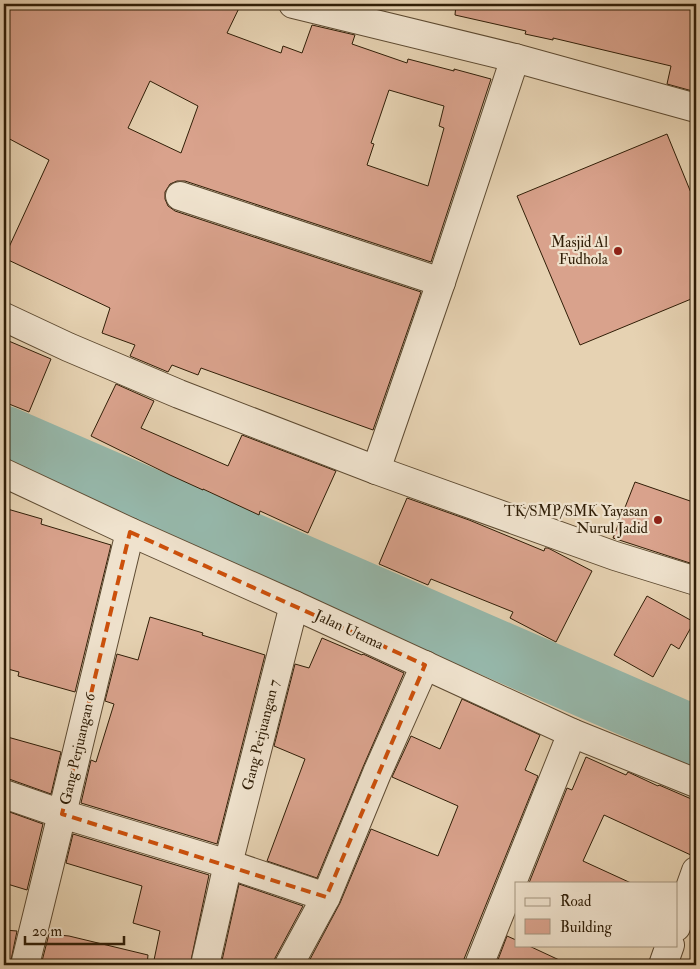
<svg xmlns="http://www.w3.org/2000/svg" width="700" height="969" font-family="'IM FELL Double Pica',serif">
<rect width="100%" height="100%" fill="#e6d2b2"/>
<filter id="stains"><feTurbulence type="fractalNoise" baseFrequency=".004" numOctaves="4"/><feColorMatrix values="0 0 0 0 .2 0 0 0 0 .09 0 0 0 0 .02 0 0 0 .5 -.17"/></filter>
<radialGradient id="worn" r=".72"><stop offset=".6" stop-color="#630" stop-opacity="0"/><stop offset="1" stop-color="#630" stop-opacity=".3"/></radialGradient>
<g fill="none" stroke-linecap="round" stroke-linejoin="round">
<polyline stroke="#96b8ab" stroke-width="59" points="4,435 696,736"/>
</g>
<g fill="#d9a28c" stroke="#301e07" fill-rule="evenodd">
<path d="M 4,4 L 241,4 L 227,33 L 281,53 L 283,46 L 302,53 L 312,25 L 355,35 L 352,44 L 407,63 L 408,59 L 454,71 L 454,69 L 491,79 L 431,262 L 185,181 L 177,181 L 170,184 L 165,192 L 165,199 L 168,206 L 175,211 L 421,292 L 373,430 L 201,368 L 198,375 L 172,365 L 168,372 L 130,356 L 135,345 L 102,333 L 110,308 L 4,258 L 49,160 L 4,136 ZM 150,81 L 198,106 L 181,153 L 128,128 ZM 389,90 L 444,106 L 439,126 L 444,128 L 428,186 L 367,165 L 374,144 L 371,143 Z"/>
<polygon points="456,4 696,4 696,92 667,84 671,66 553,38 553,40 525,34 526,31 455,15"/>
<polygon points="667,134 696,205 696,297 580,345 517,196"/>
<polygon points="4,339 51,359 29,412 4,402"/>
<polygon points="116,384 154,401 141,428 228,466 242,435 336,471 308,533 260,511 259,515 203,489 203,490 170,475 91,436"/>
<polygon points="635,482 696,503 696,565 613,538"/>
<polygon points="407,498 469,520 544,551 545,548 548,548 592,571 556,642 510,618 513,612 431,579 428,585 379,564"/>
<polygon points="4,508 42,519 41,524 111,545 75,692 18,676 19,672 4,668"/>
<polygon points="647,596 694,622 679,649 671,644 653,677 614,655"/>
<polygon points="150,617 203,633 202,635 265,655 217,844 81,803 91,760 96,762 114,704 105,701 117,654 138,660"/>
<polygon points="322,638 362,655 363,654 404,673 363,767 317,878 267,861 305,759 274,746 295,664 309,668"/>
<polygon points="462,699 540,735 525,770 538,776 464,959 464,965 307,965 340,903 371,829 438,856 458,806 392,777 411,736 440,749"/>
<polygon points="4,736 61,752 51,794 9,779 4,779"/>
<polygon points="586,757 626,775 628,772 658,786 659,785 696,801 696,856 693,856 604,815 583,861 631,883 529,883 567,788 572,790"/>
<polygon points="4,810 43,824 27,890 4,883"/>
<polygon points="73,834 209,875 190,965 153,965 160,931 133,923 142,886 66,863"/>
<polygon points="239,884 303,906 275,958 273,965 221,965"/>
<polygon points="4,930 17,931 10,965 4,965"/>
<polygon points="49,934 69,936 148,955 147,965 41,965"/>
<polygon points="507,936 516,940 516,945 527,945 570,965 496,965"/>
</g>
<g fill="none" stroke-linecap="round" stroke-linejoin="round">
<defs>
<g id="minor">
<polyline points="293,4 515,58 696,108"/>
<polyline points="180,196 441,282"/>
<polyline points="4,317 68,347 179,394 376,470 615,556 696,581"/>
<polyline points="376,470 441,282 515,58"/>
<polyline points="4,473 130,532 294,605 572,733 696,783"/>
<polyline points="4,794 62,814 228,864 326,897 377,773 425,665"/>
<polyline points="676,927 696,871"/>
<polyline points="25,965 62,814 130,532"/>
<polyline points="205,965 228,864 294,605"/>
<polyline points="289,965 326,897"/>
<polyline points="479,965 572,733"/>
<polyline points="663,965 670,945"/>
</g>
</defs>
<use href="#minor" stroke="#5e4b32" stroke-width="30"/>
<use href="#minor" stroke="#efe2cd" stroke-width="28"/>
</g>
<path fill="none" stroke="#cc500b" stroke-width="4" stroke-dasharray="10 6" stroke-linejoin="round" d="M 130,532 L 425,665 L 326,897 L 62,814 Z"/>
<g fill="#8f2418" stroke="#efe2cd" stroke-width="2">
<circle cx="618" cy="251" r="5"/>
<circle cx="658" cy="520" r="5"/>
</g>
<g text-anchor="middle" dominant-baseline="central" stroke-width="4.5" stroke-linejoin="round" paint-order="stroke">
<g font-size="15" fill="#301e07" stroke="#efe2cd" text-anchor="end">
<text x="608" y="242">Masjid Al<tspan x="608" dy="17">Fudhola</tspan></text>
<text x="648" y="511">TK/SMP/SMK Yayasan<tspan x="648" dy="17">Nurul Jadid</tspan></text>
</g>
<g font-size="15" fill="#301e07" stroke="#efe2cd">
<text transform="translate(349 630) rotate(25)">Jalan Utama</text>
<text transform="translate(261 735) rotate(-76)">Gang Perjuangan 7</text>
<text transform="translate(78 749) rotate(-77)">Gang Perjuangan 6</text>
</g>
</g>
<rect width="700" height="969" fill="none" stroke="#e6d2b2" stroke-width="20"/>
<rect x="5" y="5" width="690" height="959" fill="none" stroke="#301e07" stroke-width="2.5"/>
<rect x="10" y="10" width="680" height="949" fill="none" stroke="#301e07"/>
<rect x="515" y="882" width="162" height="65" fill="#efe2cd" stroke="#a3947e"/>
<rect x="525" y="898" width="25" height="8" fill="#efe2cd" stroke="#a3947e"/>
<text x="560" y="906" font-size="15" fill="#301e07">Road</text>
<rect x="525" y="919" width="25" height="15" fill="#d9a28c" stroke="#a3947e"/>
<text x="560" y="932" font-size="15" fill="#301e07">Building</text>
<path d="M25 936v8h99v-8" fill="none" stroke="#301e07" stroke-width="2.5"/>
<text x="32" y="936" font-size="15" fill="#301e07" stroke="#efe2cd" stroke-width="4" paint-order="stroke">20 m</text>
<rect width="100%" height="100%" filter="url(#stains)"/>
<rect width="100%" height="100%" fill="url(#worn)"/>
</svg>
